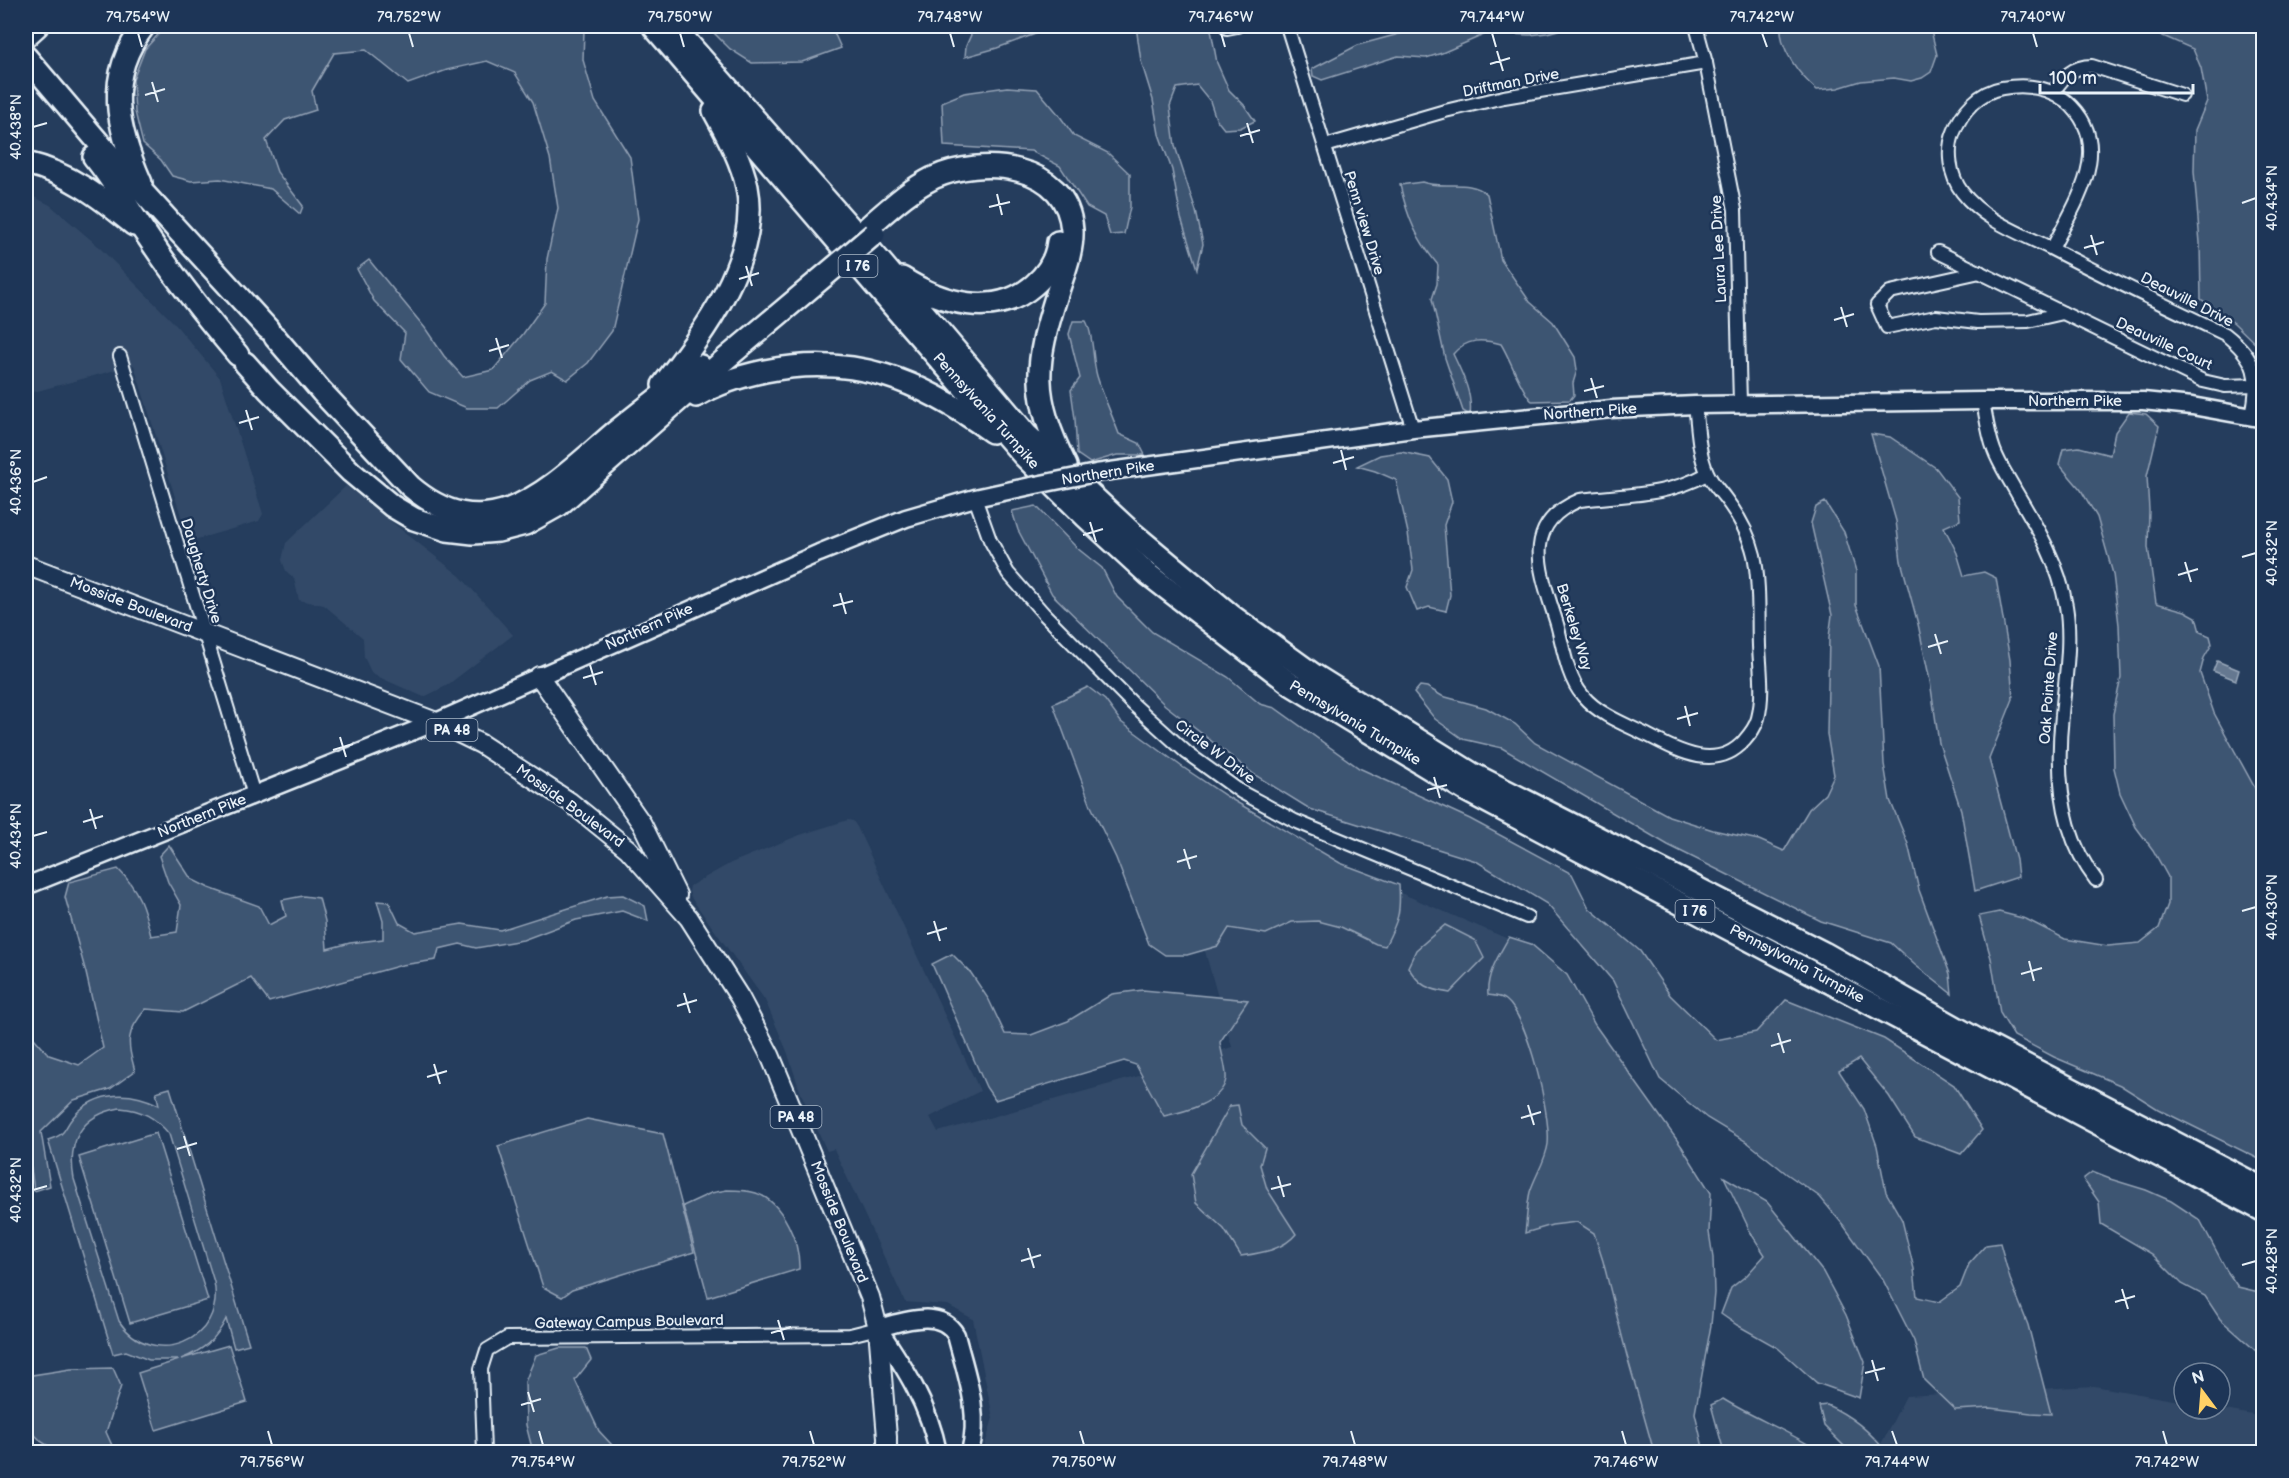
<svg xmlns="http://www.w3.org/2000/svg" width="2289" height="1478" font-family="'Balsamiq Sans',sans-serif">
<rect width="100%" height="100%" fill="#253d5d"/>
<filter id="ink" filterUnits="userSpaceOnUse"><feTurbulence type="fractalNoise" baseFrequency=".0167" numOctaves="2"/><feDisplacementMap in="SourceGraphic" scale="12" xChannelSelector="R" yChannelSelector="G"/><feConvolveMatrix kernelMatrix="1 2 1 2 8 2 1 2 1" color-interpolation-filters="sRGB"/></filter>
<g filter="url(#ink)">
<g fill="#334a68">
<polygon points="854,26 902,26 866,35"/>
<polygon points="26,193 50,205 97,245 174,323 220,378 263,514 259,521 194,540 186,532 134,365 26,394"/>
<polygon points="346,486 460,576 513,635 446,686 424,697 372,674 364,657 363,638 324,605 299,600 294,578 286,571 282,560 286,543"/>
<polygon points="848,820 853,821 857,827 980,1091 930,1117 938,1132 1139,1076 1232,1047 1196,919 1361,876 1522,945 1683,1452 983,1452 993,1418 973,1319 948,1305 905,1302 834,1149 827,1151 800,1091 787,1051 765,1000 692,899 689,892 690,886 731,863 800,835"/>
<polygon points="2094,1386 2184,1402 2184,1409 2220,1409 2263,1417 2263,1452 1877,1452 1906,1396"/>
</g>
<g fill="#3e5472" stroke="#93a2b5" stroke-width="1.5" fill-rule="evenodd">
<polygon points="166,26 580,26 584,30 583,60 595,101 630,157 638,219 612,331 588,363 567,380 552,371 530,380 498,408 467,408 429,392 401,359 405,333 374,301 357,269 369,260 425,328 444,356 463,377 493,370 523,334 545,303 547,259 558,208 550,158 533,102 515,73 487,61 447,70 408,84 366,50 334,53 312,91 316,110 285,120 266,140 277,172 303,206 300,214 271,189 220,179 191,181 172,176 161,160 143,144 135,112 133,80 145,49"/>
<polygon points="707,26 831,26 841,48 802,62 752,63 730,49"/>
<polygon points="975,26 1057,26 997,48 965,57 966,46"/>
<polygon points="1136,26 1214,26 1211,30 1217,63 1229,90 1244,105 1255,121 1240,128 1224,129 1216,119 1210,101 1197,85 1177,88 1170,106 1175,146 1196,211 1203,244 1197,269 1181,218 1172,170 1159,134 1153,100 1141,61"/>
<polygon points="1429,26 1573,26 1547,33 1530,35 1488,33 1442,53 1426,58 1398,56 1322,80 1313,76 1312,69 1358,45"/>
<path d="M 1781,26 L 1930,26 L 1937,55 L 1931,72 L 1922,78 L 1911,81 L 1894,78 L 1861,81 L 1838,88 L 1817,90 C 1800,76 1779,49 1781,26 Z"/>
<polygon points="2133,26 2263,26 2263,351 2234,323 2201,299 2200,243 2194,171 2195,130 2207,101 2201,68 2193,49 2147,29"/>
<polygon points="1007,87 1037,89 1059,115 1074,136 1108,153 1130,174 1130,207 1124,234 1110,235 1104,216 1087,207 1060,166 1031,151 944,146 942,102 964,93"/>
<path d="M 1422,182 C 1442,190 1469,178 1487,194 L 1501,260 L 1530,302 L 1553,322 L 1575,357 L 1577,370 L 1573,383 L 1574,395 L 1570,400 L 1532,401 C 1522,393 1510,358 1501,344 C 1482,339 1467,338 1453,354 C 1462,373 1473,394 1470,415 L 1463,411 L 1445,358 L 1432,299 L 1437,284 L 1438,265 C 1416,238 1408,219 1400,185 Z"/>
<path d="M 1073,321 L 1086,321 C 1094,335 1092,359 1097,376 C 1103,396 1112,415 1119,434 L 1139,443 L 1145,455 L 1117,455 L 1090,463 L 1077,454 L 1075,419 L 1071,390 L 1080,378 L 1069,334 Z"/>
<polygon points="2129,412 2146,414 2159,426 2147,476 2149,510 2148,547 2156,603 2185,611 2196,617 2200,632 2210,636 2212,644 2204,658 2200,673 2214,713 2263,803 2263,1161 2158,1109 2120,1085 2054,1057 2014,1036 2000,1013 1991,958 1979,916 1999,912 2026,919 2065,939 2108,946 2140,943 2159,928 2168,904 2168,877 2153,850 2136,827 2120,793 2114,768 2113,714 2121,678 2119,625 2113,574 2097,517 2081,490 2059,464 2063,449 2079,447 2110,455 2115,432"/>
<polygon points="1871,434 1890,437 1936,468 1958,497 1960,520 1944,527 1957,553 1964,576 1984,572 1996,578 2010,660 2013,699 1989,759 2016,860 2018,877 1975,891 1961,810 1939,743 1930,681 1918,624 1901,561 1896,521"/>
<polygon points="1401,452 1430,458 1447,479 1452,502 1444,525 1450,595 1446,611 1429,607 1417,611 1407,587 1413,570 1408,533 1396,480 1375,471 1357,466 1380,455"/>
<polygon points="1825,502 1844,532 1856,571 1856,605 1879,666 1884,764 1890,800 1908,844 1919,890 1950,974 1952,994 1915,965 1891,943 1821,921 1668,845 1502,748 1463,739 1435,719 1414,693 1420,686 1427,687 1442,696 1486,708 1515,724 1535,743 1669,816 1713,830 1759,840 1784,851 1809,809 1825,794 1834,775 1827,734 1829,637 1832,615 1811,523 1816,507"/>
<polygon points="1036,506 1077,548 1102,568 1117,597 1152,632 1228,677 1260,704 1275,708 1359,768 1470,819 1572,874 1589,908 1640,951 1670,995 1716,1040 1756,1032 1786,1000 1884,1039 1954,1085 1982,1130 1961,1154 1915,1137 1889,1096 1859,1059 1839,1071 1864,1109 1877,1146 1886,1192 1902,1220 1914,1269 1917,1297 1939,1302 1960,1287 1969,1264 1986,1245 2000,1243 2010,1279 2028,1325 2051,1414 2031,1413 1991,1408 1955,1410 1924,1380 1914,1341 1883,1280 1844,1226 1820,1197 1787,1174 1747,1142 1707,1118 1660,1079 1613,981 1547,904 1476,861 1310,809 1255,775 1165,705 1052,594 1018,530 1012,511"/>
<path d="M 1088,687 L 1105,700 L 1121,722 L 1181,766 L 1226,796 L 1340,863 L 1399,885 C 1401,913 1398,921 1385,946 L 1376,944 L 1341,927 L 1318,921 L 1292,922 L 1266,934 L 1229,928 L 1218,946 L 1187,955 L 1165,955 L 1149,944 L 1116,858 L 1091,806 L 1053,704 Z"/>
<path d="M 169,845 L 191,879 L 209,888 L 259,906 L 269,925 L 286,916 L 282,900 L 303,896 L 319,898 L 325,921 L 327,949 L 350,943 L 383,939 L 383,921 L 377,901 L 389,902 L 399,923 L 415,932 L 462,924 L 500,930 L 607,896 L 623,895 L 645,906 L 648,921 L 622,911 L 576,920 L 523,940 L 476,948 L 460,944 L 439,949 L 436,960 L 402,965 L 269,1002 L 251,978 L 183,1012 L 146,1009 C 125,1033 127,1042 135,1071 L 110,1089 L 74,1100 L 41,1132 L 50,1186 L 34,1191 L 31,1169 L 26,1148 L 26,1038 L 34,1038 L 49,1055 L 79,1065 L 103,1048 L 86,973 L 65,897 L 69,882 L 118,869 C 139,890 144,907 151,936 L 177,932 L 181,905 L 168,882 L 159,856 Z"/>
<path d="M 1445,925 L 1475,940 L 1484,958 L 1450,993 C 1428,989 1420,987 1408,967 L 1416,950 Z"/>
<path d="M 1509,937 L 1531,944 L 1567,975 L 1595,1025 L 1682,1147 L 1711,1193 L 1709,1232 L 1713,1258 L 1714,1293 L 1711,1325 L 1695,1413 L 1704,1452 L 1654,1452 L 1627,1356 L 1603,1261 L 1594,1233 L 1577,1222 L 1552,1225 L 1525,1233 C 1527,1219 1527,1204 1530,1192 C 1535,1176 1546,1160 1548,1144 C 1551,1116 1528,1017 1506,1000 C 1501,996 1494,996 1488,995 C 1486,974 1499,955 1509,937 Z"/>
<path d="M 952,954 L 971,973 L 989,1000 L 1005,1034 L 1031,1035 L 1068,1021 L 1112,994 L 1143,990 L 1248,1000 L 1220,1042 C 1221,1053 1227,1069 1226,1079 C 1222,1103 1183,1112 1164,1116 L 1136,1065 L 1124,1061 L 995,1100 L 986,1087 L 932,964 Z"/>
<path d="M 170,1088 L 249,1344 L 234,1348 L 226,1319 C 216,1340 202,1351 181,1359 L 229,1345 L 247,1402 L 156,1430 L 138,1373 L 179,1360 L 149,1360 L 126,1351 L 113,1354 L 48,1140 C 68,1134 62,1130 74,1116 C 97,1090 131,1091 159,1105 L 156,1092 ZM 120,1108 C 142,1110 155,1117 169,1134 L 214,1282 C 226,1341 152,1371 119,1321 L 74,1179 C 67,1141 81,1115 120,1108 Z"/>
<path d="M 1238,1105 L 1242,1125 L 1265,1148 L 1260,1165 L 1267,1189 L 1296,1234 C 1283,1250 1261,1253 1241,1256 L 1224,1229 L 1196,1203 L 1191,1174 L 1230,1106 Z"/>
<polygon points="587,1119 663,1134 694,1252 572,1290 562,1297 543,1287 498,1146"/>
<polygon points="156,1133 208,1300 130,1323 79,1157"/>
<polygon points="2092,1172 2110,1179 2146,1190 2171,1201 2200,1220 2227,1271 2238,1287 2263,1293 2263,1357 2220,1319 2205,1296 2182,1284 2152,1254 2101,1224 2099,1202 2083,1179"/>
<polygon points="1724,1177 1767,1202 1823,1272 1846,1315 1865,1362 1859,1398 1817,1383 1778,1348 1737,1325 1721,1314 1731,1288 1747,1275 1765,1255 1752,1235"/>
<path d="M 727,1190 C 737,1190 747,1190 756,1193 C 783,1202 800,1243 799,1269 L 708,1297 L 683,1206 L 711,1193 Z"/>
<polygon points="559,1348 586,1348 591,1360 575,1380 599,1431 612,1445 613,1452 533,1452 526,1425 525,1382 536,1355"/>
<polygon points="113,1368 121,1386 106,1432 115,1452 58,1452 42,1442 29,1429 26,1430 26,1376 71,1369"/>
<path d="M 1723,1399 C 1755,1419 1790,1431 1820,1452 L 1724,1452 L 1711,1405 Z"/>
<path d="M 1827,1405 C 1852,1416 1870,1431 1886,1452 L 1850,1452 L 1824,1426 L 1819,1406 Z"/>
</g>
<polygon fill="#657890" stroke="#99a8ba" stroke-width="1.5" points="2217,661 2239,670 2236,680 2213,671"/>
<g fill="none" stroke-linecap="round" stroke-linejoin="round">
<defs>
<g id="street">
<polyline points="1287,26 1413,429"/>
<polyline points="1696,26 1706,63 1735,210 1740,403"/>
<polyline points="1227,28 1237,26"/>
<path d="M 2053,92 C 2064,77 2072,66 2092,66 L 2182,95"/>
<polyline points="1325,146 1445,111 1504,97 1706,63"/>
<path d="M 2052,249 C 2075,203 2117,145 2066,101 C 2047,86 2025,84 2002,88 C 1979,92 1962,111 1954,132 C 1946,151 1950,176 1962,192 C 1983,220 2020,233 2050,248 C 2108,278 2166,306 2225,334 C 2257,359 2260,377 2252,416"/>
<polyline points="1938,252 2203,381 2225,386 2256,385"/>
<polyline points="1980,272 1890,292 1877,305 1887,327 1936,317 1978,322 2028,321 2063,313"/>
<polyline points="120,356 254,795"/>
<path d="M 1983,401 C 1986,417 1988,434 1994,450 C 1999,464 2008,477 2015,490 C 2037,527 2059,563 2066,606 C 2072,642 2065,679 2062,715 C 2056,771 2060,834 2096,880"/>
<path d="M 1695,405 C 1698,427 1698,452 1707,472 C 1711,482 1719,490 1725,498 C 1738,515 1749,534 1754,555 C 1760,584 1758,616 1759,646 C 1760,669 1764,695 1758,718 C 1756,727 1750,734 1744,741 C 1716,772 1678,751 1649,736 C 1627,725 1599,715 1583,696 C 1567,678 1563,646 1557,624 C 1542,575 1518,525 1580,500 C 1627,494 1665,497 1707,474"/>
<polyline points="975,498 990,540 1008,573 1044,614 1133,704 1187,753 1241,792 1295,821 1527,917"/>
<polyline points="484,1452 481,1369 487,1350 507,1338 850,1335 878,1328"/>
</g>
<g id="secondary">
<polyline points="1096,473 1413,429 1611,409 1695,405 1983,401 2143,401 2192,406 2264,419"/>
<polyline points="26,886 436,722 819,553 906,518 975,498 1031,486"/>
<path d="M 938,1452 C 929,1405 905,1368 878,1328 C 903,1322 940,1307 956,1335 C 966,1374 981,1412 970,1452"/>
</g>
<g id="primary">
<polyline points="26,565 436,722 481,744 570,802 628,849 689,918 740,998 770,1055 870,1297 878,1328 887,1437 887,1452"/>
<polyline points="539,676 642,824 677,895"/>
</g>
<g id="highway">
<polyline points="653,26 905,320 1024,456 1086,517 1149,575 1292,685 1465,790 2264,1211"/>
<polyline points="673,26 880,261 1027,435 1130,531 1232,616 1314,675 1471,773 1824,953 1985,1044 2264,1189"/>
<polyline points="26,36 37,26"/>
<polyline points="26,57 117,164 268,329"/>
<path d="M 94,157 C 115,182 129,211 148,237 C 175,278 206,317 238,355"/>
<path d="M 26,163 C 69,173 100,197 134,225"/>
<path d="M 141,183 C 117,128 104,77 144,26"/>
<path d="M 868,227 C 889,209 909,190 933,178 C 981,156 1067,162 1072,230 C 1073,251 1064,272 1058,291 C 1034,366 1031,394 1066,466"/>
<path d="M 902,278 C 941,303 995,319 1034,285 C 1048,273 1056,260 1058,242"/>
<path d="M 275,337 L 322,392 L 410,486 C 490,555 553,485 614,433 C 642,410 671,388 700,366"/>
<polyline points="245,363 269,390 351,472 392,506 414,519 447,530 473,533 498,531 525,524 559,505 722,362 841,262"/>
<path d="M 663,385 C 703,333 761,258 747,187 C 741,159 727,135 714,111"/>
<path d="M 696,396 C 718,383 741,376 765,371 C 854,353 920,380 992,432"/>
</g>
</defs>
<use href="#street" stroke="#e8f1f8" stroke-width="16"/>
<use href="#secondary" stroke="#e8f1f8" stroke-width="21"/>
<use href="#primary" stroke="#e8f1f8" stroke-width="22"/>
<use href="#highway" stroke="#e8f1f8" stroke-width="26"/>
<use href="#street" stroke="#1d3557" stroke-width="12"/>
<use href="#secondary" stroke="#1d3557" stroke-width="16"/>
<use href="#primary" stroke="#1d3557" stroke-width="18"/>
<use href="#highway" stroke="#1d3557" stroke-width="21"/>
<defs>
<polyline id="secondary-bridge" points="1031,486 1096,473"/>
<polyline id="highway-bridge" points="841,262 874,234"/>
</defs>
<use href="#secondary-bridge" stroke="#e8f1f8" stroke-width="21" stroke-linecap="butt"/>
<use href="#highway-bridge" stroke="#e8f1f8" stroke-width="26" stroke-linecap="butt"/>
<use href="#secondary-bridge" stroke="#1d3557" stroke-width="16"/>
<use href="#highway-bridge" stroke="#1d3557" stroke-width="21"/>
</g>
</g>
<path fill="none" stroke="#e8f1f8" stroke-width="2" d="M 138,33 L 142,47M 409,33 L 413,47M 680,33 L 684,47M 950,33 L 954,47M 1221,33 L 1225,47M 1492,33 L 1496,47M 1762,33 L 1767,47M 2033,33 L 2037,47M 1497,51 L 1503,71M 1490,64 L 1510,58M 152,82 L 158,102M 145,95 L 165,89M 1247,123 L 1253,143M 33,127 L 47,123M 1240,136 L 1260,130M 997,194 L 1002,215M 2242,203 L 2256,198M 989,207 L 1010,202M 2091,235 L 2097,255M 2084,248 L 2104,242M 746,266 L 752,286M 739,279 L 759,273M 1841,307 L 1847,327M 1834,320 L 1854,314M 496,338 L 502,358M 489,351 L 509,345M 1591,378 L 1597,398M 1584,391 L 1604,386M 246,410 L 252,430M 239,423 L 259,417M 1341,450 L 1346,470M 1333,463 L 1354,457M 33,482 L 47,477M 1090,522 L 1096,542M 1083,535 L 1103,529M 2242,557 L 2256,553M 2185,562 L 2191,582M 2178,575 L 2198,569M 840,593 L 846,614M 833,606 L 853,601M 1935,634 L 1941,654M 1928,647 L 1948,641M 590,665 L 596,685M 583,678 L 603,672M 1685,706 L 1690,726M 1677,719 L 1698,713M 340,737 L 346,757M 333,750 L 353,744M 1434,777 L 1440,798M 1427,790 L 1447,785M 90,809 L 96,829M 83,822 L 103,816M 33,836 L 47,832M 1184,849 L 1190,869M 1177,862 L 1197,856M 2242,911 L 2256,907M 934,921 L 940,941M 927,934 L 947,928M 2029,961 L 2034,981M 2021,974 L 2042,968M 684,993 L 690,1013M 677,1006 L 697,1000M 1778,1033 L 1784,1053M 1771,1046 L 1791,1040M 434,1064 L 440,1084M 427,1077 L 447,1071M 1528,1105 L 1534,1125M 1521,1118 L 1541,1112M 184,1136 L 190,1156M 177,1149 L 197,1143M 1278,1176 L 1284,1197M 1271,1189 L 1291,1184M 33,1190 L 47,1186M 1028,1248 L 1034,1268M 1021,1261 L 1041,1255M 2242,1265 L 2256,1261M 2122,1289 L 2128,1309M 2115,1302 L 2135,1296M 778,1320 L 784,1340M 771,1333 L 791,1327M 1872,1360 L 1878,1381M 1865,1373 L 1885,1368M 528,1392 L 534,1412M 521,1405 L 541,1399M 268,1431 L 272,1445M 539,1431 L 543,1445M 810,1431 L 814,1445M 1080,1431 L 1084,1445M 1351,1431 L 1355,1445M 1622,1431 L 1626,1445M 1892,1431 L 1897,1445M 2163,1431 L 2167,1445"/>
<g text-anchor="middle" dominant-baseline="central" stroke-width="5" stroke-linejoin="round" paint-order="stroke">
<g fill="#1d3557" stroke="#abb9c8" stroke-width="1.5">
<rect x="838.5" y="255" width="39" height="22" rx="4.5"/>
<rect x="426.5" y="719" width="51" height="22" rx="4.5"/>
<rect x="1675.5" y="900" width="39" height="22" rx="4.5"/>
<rect x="770.5" y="1106" width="51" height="22" rx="4.5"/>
</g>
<g font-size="14" font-weight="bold" fill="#e8f1f8">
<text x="858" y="266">I 76</text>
<text x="452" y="730">PA 48</text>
<text x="1695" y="911">I 76</text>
<text x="796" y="1117">PA 48</text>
</g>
<g font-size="15" fill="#e8f1f8" stroke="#1d3557">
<text transform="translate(1511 83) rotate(-11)">Driftman Drive</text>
<text transform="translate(1364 223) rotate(73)">Penn view Drive</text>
<text transform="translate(1719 249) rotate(-93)">Laura Lee Drive</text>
<text transform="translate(2187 300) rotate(27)">Deauville Drive</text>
<text transform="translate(2164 344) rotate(25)">Deauville Court</text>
<text x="2075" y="401">Northern Pike</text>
<text transform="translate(986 411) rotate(48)">Pennsylvania Turnpike</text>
<text transform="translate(1590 412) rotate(-4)">Northern Pike</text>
<text transform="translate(1108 473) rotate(-9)">Northern Pike</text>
<text transform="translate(201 571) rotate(73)">Daugherty Drive</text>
<text transform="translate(131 605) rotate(21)">Mosside Boulevard</text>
<text transform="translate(649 627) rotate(-24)">Northern Pike</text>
<text transform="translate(1574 627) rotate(73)">Berkeley Way</text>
<text transform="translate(2049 688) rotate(-86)">Oak Pointe Drive</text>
<text transform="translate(1355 723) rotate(31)">Pennsylvania Turnpike</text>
<text transform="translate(1215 752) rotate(37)">Circle W Drive</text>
<text transform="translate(570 806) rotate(36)">Mosside Boulevard</text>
<text transform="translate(202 816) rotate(-22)">Northern Pike</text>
<text transform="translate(1797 964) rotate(28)">Pennsylvania Turnpike</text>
<text transform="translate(839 1222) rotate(68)">Mosside Boulevard</text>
<text transform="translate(629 1322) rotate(-1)">Gateway Campus Boulevard</text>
</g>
</g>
<rect width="2289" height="1478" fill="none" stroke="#1d3557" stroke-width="66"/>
<g transform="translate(2202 1391) rotate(344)"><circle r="28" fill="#1d3557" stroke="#6e8097" stroke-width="1.5"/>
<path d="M0-4.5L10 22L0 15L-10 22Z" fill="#ffd166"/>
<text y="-9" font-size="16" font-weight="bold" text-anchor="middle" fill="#e8f1f8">N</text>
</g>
<path d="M2040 84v9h153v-9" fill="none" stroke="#e8f1f8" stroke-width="3"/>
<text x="2049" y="84" font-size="18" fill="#e8f1f8" stroke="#1d3557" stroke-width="4.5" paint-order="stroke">100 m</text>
<rect x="33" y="33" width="2223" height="1412" fill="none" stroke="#e8f1f8" stroke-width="2"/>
<g font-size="15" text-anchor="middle" fill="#e8f1f8">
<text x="138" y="22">79.754°W</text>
<text x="409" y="22">79.752°W</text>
<text x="680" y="22">79.750°W</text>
<text x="950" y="22">79.748°W</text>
<text x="1221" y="22">79.746°W</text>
<text x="1492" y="22">79.744°W</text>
<text x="1762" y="22">79.742°W</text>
<text x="2033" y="22">79.740°W</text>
<text transform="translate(16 127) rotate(-90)" y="5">40.438°N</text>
<text transform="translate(2272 198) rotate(-90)" y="5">40.434°N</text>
<text transform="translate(16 482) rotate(-90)" y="5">40.436°N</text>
<text transform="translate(2272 553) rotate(-90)" y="5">40.432°N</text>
<text transform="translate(16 836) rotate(-90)" y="5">40.434°N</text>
<text transform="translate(2272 907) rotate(-90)" y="5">40.430°N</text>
<text transform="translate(16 1190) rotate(-90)" y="5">40.432°N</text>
<text transform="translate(2272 1261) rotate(-90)" y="5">40.428°N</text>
<text x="272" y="1467">79.756°W</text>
<text x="543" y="1467">79.754°W</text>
<text x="814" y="1467">79.752°W</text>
<text x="1084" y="1467">79.750°W</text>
<text x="1355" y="1467">79.748°W</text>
<text x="1626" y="1467">79.746°W</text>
<text x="1897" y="1467">79.744°W</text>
<text x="2167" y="1467">79.742°W</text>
</g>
</svg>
